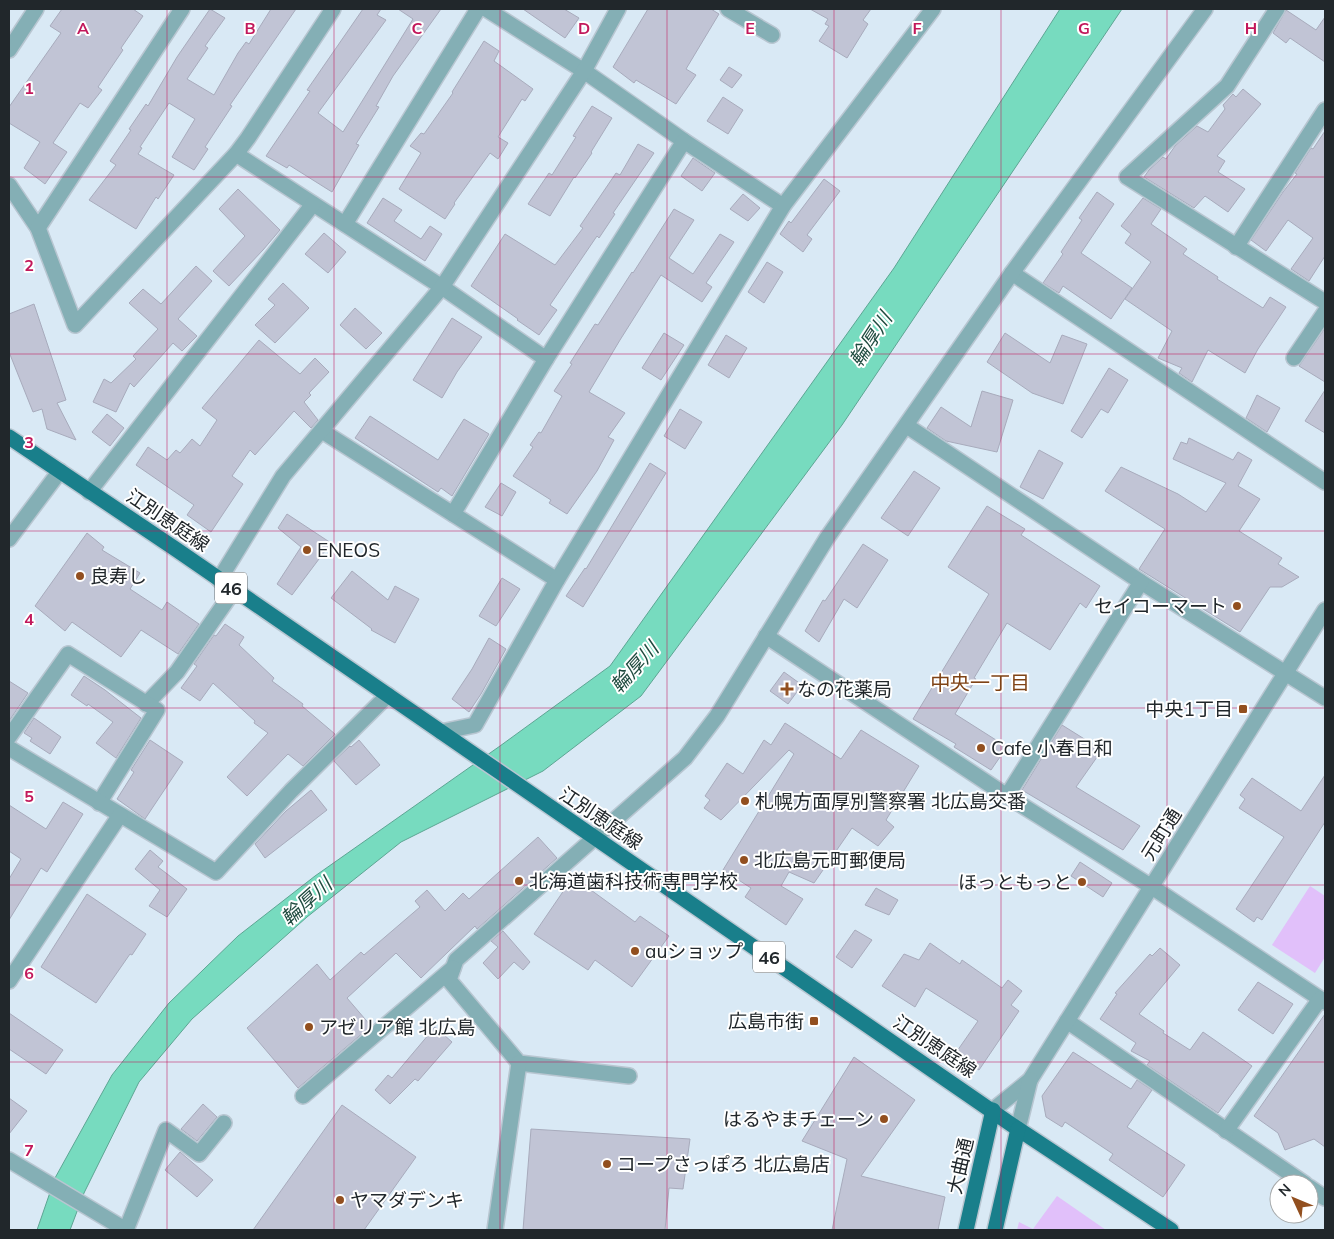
<svg xmlns="http://www.w3.org/2000/svg" width="1334" height="1239" font-family="Mulish,'Noto Sans JP',sans-serif">
<rect width="100%" height="100%" fill="#d9e9f5"/>
<g fill="#e1c0fa">
<polygon points="1310,886 1325,896 1325,957 1315,973 1272,945"/>
<polygon points="1057,1196 1106,1230 1017,1230 1019,1222 1033,1229"/>
</g>
<polygon fill="#77dbbf" stroke="#5da593" points="1060,9 1122,9 842,425 641,696 543,771 401,842 307,917 192,1019 139,1082 84,1193 70,1230 37,1230 55,1178 112,1075 169,1003 238,936 315,876 500,746 610,666 894,268"/>
<g fill="#c1c4d5" stroke="#a8abbc">
<polygon points="62,9 133,9 143,16 121,48 123,50 98,87 102,90 88,108 80,103 53,143 67,152 45,184 24,168 40,142 9,123 9,107 61,33 50,26"/>
<polygon points="210,9 225,18 205,46 208,48 187,79 214,95 238,53 246,42 249,44 271,9 296,9 230,105 232,106 205,147 208,149 194,170 172,157 195,119 169,103 140,147 142,148 138,154 174,175 158,199 156,197 136,229 89,200 116,165 110,161 131,130 129,129 146,104 148,106 177,57"/>
<polygon points="363,9 381,9 377,15 386,20 318,113 343,132 413,19 398,9 441,9 393,76 376,106 379,107 356,144 359,145 332,192 289,165 287,168 266,156 310,91 307,90"/>
<polygon points="523,9 564,9 579,18 565,38"/>
<polygon points="648,9 711,9 719,14 686,69 696,75 676,104 636,80 634,83 613,67"/>
<polygon points="810,9 871,9 863,20 868,24 847,58 819,41 829,26 825,24 828,19"/>
<polygon points="1286,10 1316,30 1325,17 1325,62 1290,38 1286,43 1273,33"/>
<polygon points="484,41 499,51 494,61 533,89 525,101 522,99 498,137 508,143 498,159 490,153 454,203 455,204 445,219 399,189 421,153 410,146 421,133 424,134 453,93 452,92"/>
<polygon points="729,67 742,75 732,88 720,80"/>
<polygon points="1243,89 1261,104 1217,156 1225,161 1218,172 1245,189 1228,212 1205,196 1194,208 1144,177 1149,170 1163,157 1166,159 1175,146 1197,126 1208,132 1225,109 1223,105 1233,94 1236,97"/>
<polygon points="723,97 743,110 728,134 707,121"/>
<polygon points="592,106 612,118 591,152 592,153 575,178 574,177 550,216 528,204 549,173 552,175 576,137 573,136"/>
<polygon points="1325,131 1325,256 1309,281 1291,269 1313,238 1288,220 1266,251 1251,240 1283,192 1297,174 1295,173 1311,148 1313,149"/>
<polygon points="638,144 654,153 613,213 615,214 599,238 597,236 550,305 557,310 539,335 517,320 518,319 471,286 505,234 555,265 583,228 580,226 616,173 620,175"/>
<polygon points="693,158 715,173 702,191 681,176"/>
<polygon points="824,179 840,191 807,235 812,239 803,252 780,234 789,221 791,223"/>
<polygon points="238,189 280,230 263,250 229,286 213,271 245,236 219,209"/>
<polygon points="1097,192 1114,204 1081,253 1132,288 1111,319 1063,286 1059,293 1043,283 1063,254 1061,252 1082,220 1079,218"/>
<polygon points="743,194 760,208 748,221 730,209"/>
<polygon points="383,198 402,210 394,221 421,239 430,226 442,234 425,261 367,223"/>
<polygon points="1143,198 1161,209 1151,224 1187,249 1183,254 1218,277 1217,279 1263,308 1270,297 1286,307 1258,349 1245,373 1208,350 1192,382 1179,373 1182,368 1158,358 1172,331 1125,299 1151,262 1125,243 1131,234 1121,226"/>
<polygon points="674,209 694,220 669,258 693,274 720,234 734,242 706,283 712,287 702,302 661,275 620,340 589,392 625,413 608,437 614,440 597,471 567,514 549,503 551,500 513,476 533,447 530,445 539,432 541,433 562,396 554,391 572,364 570,363 595,324 598,325 632,272 633,273"/>
<polygon points="324,233 346,252 328,273 305,254"/>
<polygon points="767,262 783,272 764,303 748,292"/>
<polygon points="196,266 212,281 178,319 197,336 182,351 173,343 134,387 130,383 116,412 93,402 104,379 111,383 136,359 133,356 158,329 129,303 143,289 161,304"/>
<polygon points="283,283 309,308 275,343 255,325 275,305 268,299"/>
<polygon points="34,304 66,400 57,403 76,440 47,429 42,409 33,412 9,352 9,314"/>
<polygon points="355,308 382,333 366,349 340,325"/>
<polygon points="452,318 482,337 457,372 442,398 413,380"/>
<polygon points="1325,328 1325,382 1299,366"/>
<polygon points="664,333 684,345 661,380 642,368"/>
<polygon points="1005,333 1050,363 1062,335 1087,344 1063,404 1032,393 987,362"/>
<polygon points="726,335 747,348 729,378 708,365"/>
<polygon points="259,340 300,374 315,358 329,372 309,393 311,395 304,402 318,420 311,428 294,411 255,455 250,450 232,476 243,484 211,532 187,515 194,505 136,465 148,447 167,460 176,450 180,453 192,439 200,446 217,420 202,408"/>
<polygon points="1109,368 1128,380 1108,413 1101,409 1082,438 1071,431"/>
<polygon points="1325,390 1325,433 1305,421"/>
<polygon points="982,391 1013,400 997,452 946,441 927,428 941,407 971,427"/>
<polygon points="1257,395 1280,408 1267,432 1246,418"/>
<polygon points="680,409 702,422 685,449 664,436"/>
<polygon points="107,414 124,428 110,446 92,432"/>
<polygon points="370,416 438,460 464,419 489,434 452,496 441,488 438,492 355,438"/>
<polygon points="1189,438 1233,460 1238,452 1252,460 1238,486 1260,499 1239,531 1282,558 1278,564 1299,577 1282,587 1270,587 1240,632 1139,569 1165,529 1105,491 1121,467 1178,494 1206,512 1226,483 1173,459 1181,442 1187,444"/>
<polygon points="1039,450 1063,463 1043,499 1020,487"/>
<polygon points="650,463 666,473 583,607 566,596 585,568 586,569"/>
<polygon points="914,471 940,488 908,536 881,518"/>
<polygon points="501,483 516,492 502,516 485,507"/>
<polygon points="987,506 1025,529 1021,535 1100,586 1086,608 1080,603 1050,650 1007,623 974,678 976,679 955,714 1007,747 991,770 954,747 956,744 913,719 989,594 948,567"/>
<polygon points="287,514 331,543 292,595 277,584 301,547 278,528"/>
<polygon points="87,533 104,547 102,550 140,573 130,589 162,610 167,602 199,624 178,654 141,630 121,657 72,622 65,631 35,606"/>
<polygon points="863,544 888,560 857,608 844,599 819,642 805,631 823,600 825,601"/>
<polygon points="352,571 388,600 395,586 419,599 395,643 371,630 372,629 331,598"/>
<polygon points="502,578 520,589 496,626 479,616"/>
<polygon points="225,624 244,637 239,645 274,678 272,681 303,704 302,706 335,734 303,766 288,754 247,796 227,777 268,733 254,723 255,721 213,683 200,701 181,688 197,666 194,664 214,635 216,636"/>
<polygon points="489,638 506,649 481,694 469,712 452,699 472,669"/>
<polygon points="784,672 802,685 788,704 770,691"/>
<polygon points="84,676 105,690 141,718 116,758 96,743 113,722 88,704 87,706 71,695"/>
<polygon points="9,681 28,693 9,721"/>
<polygon points="34,718 61,737 50,754 30,741 32,738 24,733"/>
<polygon points="785,723 841,759 861,730 919,766 886,820 894,827 878,846 852,828 814,883 789,872 781,886 803,899 786,925 745,897 751,888 723,870 794,754 789,750 721,820 704,808 710,800 705,796 727,763 743,774 764,740 771,745"/>
<polygon points="1062,725 1102,750 1076,787 1140,826 1123,850 1022,790"/>
<polygon points="150,740 183,762 145,819 117,799 134,772 131,770"/>
<polygon points="359,740 380,765 356,785 334,761 350,746 351,747"/>
<polygon points="1325,775 1325,822 1262,920 1257,917 1254,922 1236,909 1284,837 1239,808 1245,799 1240,795 1252,778 1301,811"/>
<polygon points="311,790 327,810 265,858 255,844 286,811"/>
<polygon points="63,802 83,814 47,872 41,868 9,920 9,879 21,859 9,851 9,805 46,829"/>
<polygon points="538,837 557,858 477,929 475,926 421,978 396,953 347,998 371,1026 298,1088 247,1028 317,964 330,980 361,952 364,955 420,907 415,901 427,890 445,911 463,893 469,899"/>
<polygon points="150,850 163,861 158,867 187,889 167,917 149,906 160,890 135,869"/>
<polygon points="1080,862 1112,883 1103,897 1071,876"/>
<polygon points="573,877 635,922 640,916 669,936 632,987 595,960 588,970 534,934"/>
<polygon points="876,888 898,900 889,915 865,905"/>
<polygon points="87,894 146,934 132,955 130,954 96,1003 41,967"/>
<polygon points="855,930 872,940 852,968 836,957"/>
<polygon points="503,931 530,962 523,970 514,962 498,979 483,963 498,947 491,941"/>
<polygon points="930,943 960,964 962,960 1002,988 1008,980 1022,991 1011,1005 1019,1011 979,1070 955,1054 978,1021 926,988 915,1007 882,986 904,954 919,960"/>
<polygon points="1160,948 1180,965 1139,1014 1164,1031 1163,1033 1190,1050 1203,1032 1252,1066 1218,1113 1147,1065 1150,1061 1131,1051 1136,1043 1100,1019 1117,994 1115,993 1150,954 1152,956"/>
<polygon points="1258,982 1293,1004 1273,1034 1238,1010"/>
<polygon points="9,1013 63,1050 46,1074 9,1049"/>
<polygon points="1325,1014 1325,1147 1314,1139 1285,1150 1278,1133 1254,1116"/>
<polygon points="435,1027 452,1042 418,1081 415,1079 390,1104 375,1090 388,1075 392,1078"/>
<polygon points="1073,1052 1131,1089 1137,1080 1152,1090 1127,1127 1185,1165 1163,1197 1109,1160 1113,1154 1065,1122 1062,1127 1046,1117 1042,1096"/>
<polygon points="854,1057 915,1100 861,1176 945,1197 938,1230 832,1230 847,1159 802,1141"/>
<polygon points="9,1098 27,1111 9,1134"/>
<polygon points="203,1104 217,1117 197,1141 181,1129"/>
<polygon points="342,1105 416,1157 364,1230 253,1230"/>
<polygon points="531,1129 690,1139 683,1189 669,1188 665,1230 523,1230"/>
<polygon points="180,1152 213,1180 197,1197 165,1170"/>
</g>
<g fill="none" stroke-linecap="round" stroke-linejoin="round">
<defs>
<g id="minor">
<polyline points="486,9 584,71 684,141 783,206"/>
<polyline points="728,9 772,35"/>
<polyline points="1277,9 1227,86 1127,177 1325,302"/>
<polyline points="9,50 36,9"/>
<polyline points="236,154 442,287 546,359"/>
<polyline points="9,185 38,228 75,325 236,154 248,138 333,9"/>
<polyline points="345,224 478,9"/>
<polyline points="38,228 182,9"/>
<polyline points="1236,247 1325,110"/>
<polyline points="1012,273 1325,482"/>
<polyline points="1294,358 1325,312"/>
<polyline points="907,426 1141,582 1325,698"/>
<polyline points="322,431 557,580"/>
<polyline points="89,492 313,204"/>
<polyline points="453,514 546,359 684,141"/>
<polyline points="9,539 60,471"/>
<polyline points="219,580 283,476 442,287 584,71 618,9"/>
<polyline points="766,636 1007,796 1152,887 1325,1002"/>
<polyline points="146,704 177,672 234,590"/>
<polyline points="441,732 475,725 557,580 783,206 933,9"/>
<polyline points="9,737 68,654 157,710 99,803"/>
<polyline points="9,748 216,872 291,791 388,695"/>
<polyline points="1007,796 1141,582"/>
<polyline points="9,981 120,815"/>
<polyline points="1067,1021 1305,1184"/>
<polyline points="629,1076 519,1063 449,980 456,960 685,758 717,716 827,538 1012,273 1205,9"/>
<polyline points="303,1096 453,968"/>
<polyline points="993,1110 1030,1080 1325,610"/>
<polyline points="1018,1129 1030,1080"/>
<polyline points="1226,1131 1320,999"/>
<polyline points="9,1160 126,1230"/>
<polyline points="1309,1187 1325,1198"/>
<polyline points="126,1230 166,1130 199,1154 224,1123"/>
<polyline points="495,1230 519,1063"/>
</g>
<g id="major">
<polyline points="9,437 177,550 1018,1129 1171,1230"/>
<polyline points="966,1230 993,1110"/>
<polyline points="995,1230 1018,1129"/>
</g>
</defs>
<use href="#minor" stroke="#b8c6d1" stroke-width="18"/>
<use href="#major" stroke="#b8c6d1" stroke-width="18"/>
<use href="#minor" stroke="#84afb5" stroke-width="15"/>
<use href="#major" stroke="#197f8b" stroke-width="15"/>
</g>
<path fill="none" stroke="#c2185b" stroke-width="1" stroke-opacity="0.55" d="M 167,9 L 167,1230M 334,9 L 334,1230M 500,9 L 500,1230M 667,9 L 667,1230M 834,9 L 834,1230M 1001,9 L 1001,1230M 1167,9 L 1167,1230M 9,177 L 1325,177M 9,354 L 1325,354M 9,531 L 1325,531M 9,708 L 1325,708M 9,885 L 1325,885M 9,1062 L 1325,1062"/>
<g fill="#924f1f" stroke="#fff" stroke-width="2">
<circle cx="307" cy="550" r="5"/>
<circle cx="80" cy="576" r="5"/>
<circle cx="1237" cy="606" r="5"/>
<path d="M784.5 681.5h5v5h5v5h-5v5h-5v-5h-5v-5h5z"/>
<rect x="1238" y="704" width="10" height="10" rx="2.5"/>
<circle cx="981" cy="748" r="5"/>
<circle cx="745" cy="801" r="5"/>
<circle cx="744" cy="860" r="5"/>
<circle cx="519" cy="881" r="5"/>
<circle cx="1082" cy="882" r="5"/>
<circle cx="635" cy="951" r="5"/>
<rect x="809" y="1016" width="10" height="10" rx="2.5"/>
<circle cx="309" cy="1027" r="5"/>
<circle cx="884" cy="1119" r="5"/>
<circle cx="607" cy="1164" r="5"/>
<circle cx="340" cy="1200" r="5"/>
</g>
<g text-anchor="middle" dominant-baseline="central" stroke-width="4" stroke-linejoin="round" paint-order="stroke">
<g fill="#fff" stroke="#64686b" stroke-width="1">
<rect x="215" y="572.5" width="32" height="31" rx="4"/>
<rect x="753" y="941.5" width="32" height="31" rx="4"/>
</g>
<g font-size="18" font-weight="bold" fill="#21272b">
<text x="231" y="588">46</text>
<text x="769" y="957">46</text>
</g>
<g font-size="19" fill="#21272b" stroke="#fff">
<text transform="translate(168 520) rotate(34)">江別恵庭線</text>
<text transform="translate(601 818) rotate(34)">江別恵庭線</text>
<text transform="translate(1161 834) rotate(-58)">元町通</text>
<text transform="translate(935 1046) rotate(34)">江別恵庭線</text>
<text transform="translate(960 1166) rotate(-77)">大曲通</text>
</g>
<g font-size="19" fill="#21272b" stroke="#fff" text-anchor="start">
<text x="317" y="550">ENEOS</text>
<text x="90" y="576">良寿し</text>
<text x="1227" y="606" text-anchor="end">セイコーマート</text>
<text x="797" y="689">なの花薬局</text>
<text x="1233" y="709" text-anchor="end">中央1丁目</text>
<text x="991" y="748">Cafe 小春日和</text>
<text x="755" y="801">札幌方面厚別警察署 北広島交番</text>
<text x="754" y="860">北広島元町郵便局</text>
<text x="529" y="881">北海道歯科技術専門学校</text>
<text x="1072" y="882" text-anchor="end">ほっともっと</text>
<text x="645" y="951">auショップ</text>
<text x="804" y="1021" text-anchor="end">広島市街</text>
<text x="319" y="1027">アゼリア館 北広島</text>
<text x="874" y="1119" text-anchor="end">はるやまチェーン</text>
<text x="617" y="1164">コープさっぽろ 北広島店</text>
<text x="350" y="1200">ヤマダデンキ</text>
</g>
<g font-size="20" font-style="italic" fill="#1f4b3f" stroke="#fff">
<text transform="translate(870 339) rotate(-57)">輪厚川</text>
<text transform="translate(634 667) rotate(-48)">輪厚川</text>
<text transform="translate(306 901) rotate(-42)">輪厚川</text>
</g>
<g font-size="20" fill="#7f4316" stroke="#fff">
<text x="980" y="682">中央一丁目</text>
</g>
</g>
<g font-size="16" text-anchor="middle" font-weight="bold" fill="#c2185b" stroke="#fff" stroke-width="4" stroke-linejoin="round" paint-order="stroke">
<text x="83" y="34">A</text>
<text x="250" y="34">B</text>
<text x="417" y="34">C</text>
<text x="584" y="34">D</text>
<text x="750" y="34">E</text>
<text x="917" y="34">F</text>
<text x="1084" y="34">G</text>
<text x="1251" y="34">H</text>
<text x="29" y="94">1</text>
<text x="29" y="271">2</text>
<text x="29" y="448">3</text>
<text x="29" y="625">4</text>
<text x="29" y="802">5</text>
<text x="29" y="979">6</text>
<text x="29" y="1156">7</text>
</g>
<rect width="1334" height="1239" fill="none" stroke="#21272b" stroke-width="20"/>
<g transform="translate(1294 1199) rotate(314)"><circle r="24" fill="#ffffff" stroke="#a6a9aa"/>
<path d="M0-4L9 19L0 12L-9 19Z" fill="#924f1f"/>
<text y="-8" font-size="14" font-weight="bold" text-anchor="middle" fill="#21272b">N</text>
</g>
</svg>
